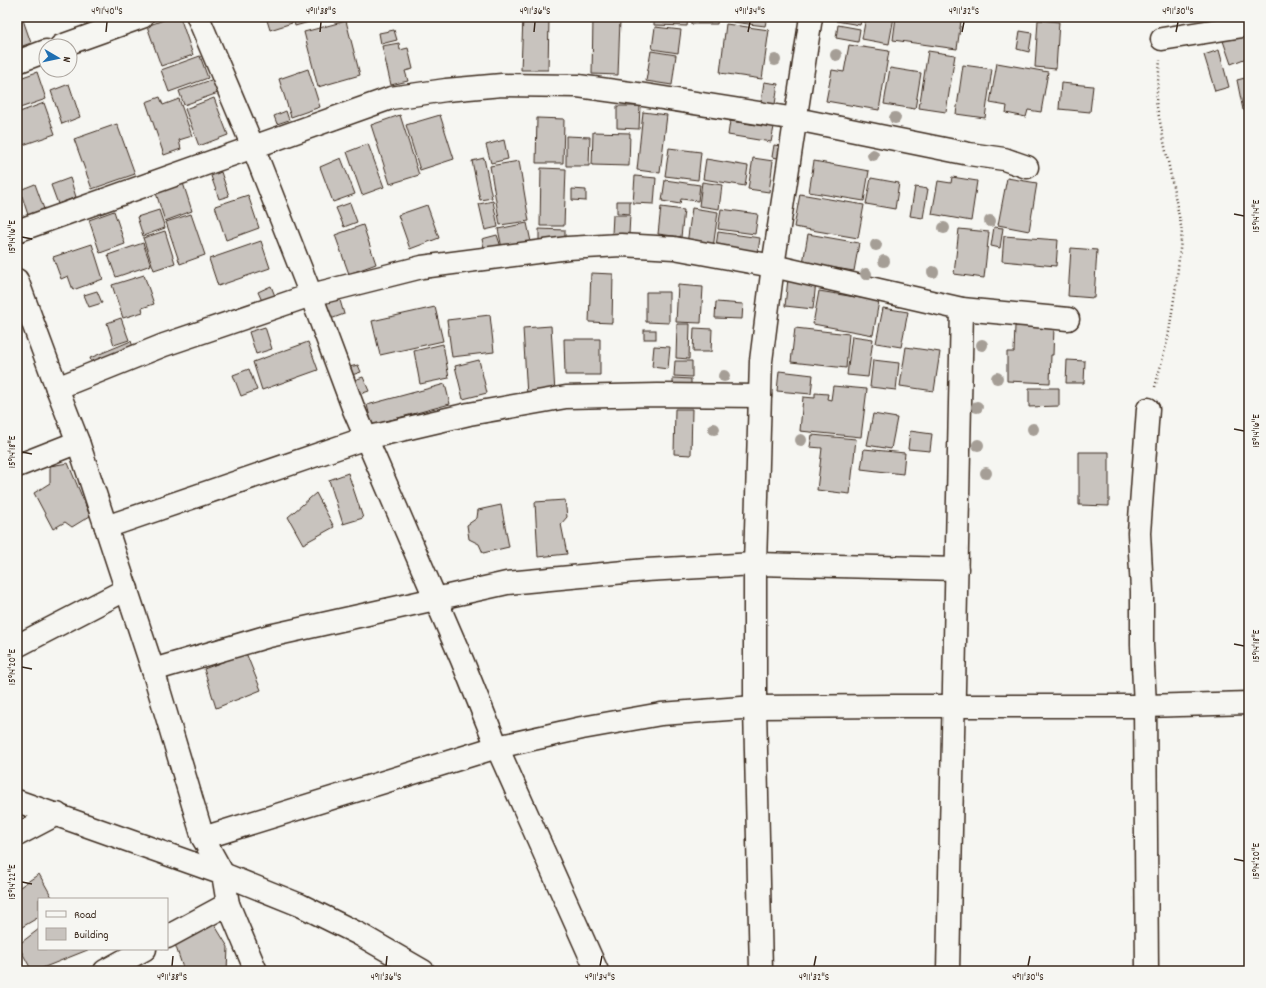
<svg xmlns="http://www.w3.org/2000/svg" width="1266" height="988" font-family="Dekko,sans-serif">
<rect width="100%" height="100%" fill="#f6f6f2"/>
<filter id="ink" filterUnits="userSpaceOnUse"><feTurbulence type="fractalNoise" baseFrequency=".025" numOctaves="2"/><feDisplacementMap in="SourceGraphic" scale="8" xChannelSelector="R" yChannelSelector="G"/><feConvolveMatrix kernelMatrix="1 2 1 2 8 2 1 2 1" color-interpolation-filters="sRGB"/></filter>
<g filter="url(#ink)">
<g fill="#c8c3be" stroke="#3b2a1e">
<polygon points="17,17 22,17 31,43 17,48"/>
<polygon points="172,17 180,17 193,55 161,66 147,26"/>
<polygon points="266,17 290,17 292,23 270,30"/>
<polygon points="293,17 315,17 316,20 295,26"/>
<polygon points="493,17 516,17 516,19 493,18"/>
<polygon points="523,17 549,17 548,70 521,70"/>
<polygon points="654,17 688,17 687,26 654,25"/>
<polygon points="691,17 718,17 717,24 691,24"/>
<polygon points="733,17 767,17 765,26 733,22"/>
<polygon points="837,17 862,17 860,25 836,21"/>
<polygon points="866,17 894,17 889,44 862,39"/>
<polygon points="896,17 928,17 961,21 957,49 893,40"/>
<polygon points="593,19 620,20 618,75 592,74"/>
<polygon points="1038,20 1059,22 1056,69 1035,67"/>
<polygon points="346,21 360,75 318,87 304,32"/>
<polygon points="726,24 769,30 762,79 720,73"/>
<polygon points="838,25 860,29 858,42 836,38"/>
<polygon points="655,27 681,30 678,53 652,49"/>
<polygon points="394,30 397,40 381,44 379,33"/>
<polygon points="1020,31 1032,33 1029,52 1017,49"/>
<polygon points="1243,31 1249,46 1249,57 1231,64 1222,38"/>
<polygon points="399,43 400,50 408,48 413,69 405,71 408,81 391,85 382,46"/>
<polygon points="849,45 889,51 879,110 826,101 832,70 844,72"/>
<polygon points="1219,50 1229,87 1215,91 1204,55"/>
<polygon points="651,51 676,55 672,85 646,81"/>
<polygon points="928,51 955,55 946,112 919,108"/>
<polygon points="200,56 208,78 169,92 161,70"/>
<polygon points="997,63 1048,72 1041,112 1028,110 1026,117 1006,113 1007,106 990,103"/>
<polygon points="963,65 992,69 985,118 956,114"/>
<polygon points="890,68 921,73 915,109 884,104"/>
<polygon points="308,69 320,107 291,117 279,79"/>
<polygon points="37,72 46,99 17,109 17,79"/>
<polygon points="1249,77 1249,109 1243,110 1237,80"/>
<polygon points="217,78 221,92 184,105 179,91"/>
<polygon points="764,82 778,84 774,111 760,109"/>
<polygon points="1061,83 1093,86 1090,112 1059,109"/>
<polygon points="69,84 80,117 62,124 51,91"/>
<polygon points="160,97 163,105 179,99 192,136 179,140 181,149 164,155 146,102"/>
<polygon points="214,98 228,135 199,146 185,109"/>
<polygon points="44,103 55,134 17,147 17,113"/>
<polygon points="617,106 640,106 639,129 617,128"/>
<polygon points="286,111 289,120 277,124 274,116"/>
<polygon points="643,112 667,115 660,173 637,170"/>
<polygon points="400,115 419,175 390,184 371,125"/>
<polygon points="440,115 454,159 420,170 406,125"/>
<polygon points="537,118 564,119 563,163 536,163"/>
<polygon points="730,121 774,127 771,142 728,135"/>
<polygon points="117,124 135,174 92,189 74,139"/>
<polygon points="593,132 630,133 629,166 592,165"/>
<polygon points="566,136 590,137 589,166 566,166"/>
<polygon points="504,140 508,159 491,163 486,145"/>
<polygon points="368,144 384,187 362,195 347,152"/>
<polygon points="774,145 786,147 784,159 772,157"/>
<polygon points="669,148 701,152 698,180 665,176"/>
<polygon points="341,158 355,194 333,202 320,167"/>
<polygon points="484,158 492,198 480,200 472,161"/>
<polygon points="753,158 773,161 769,192 748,189"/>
<polygon points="706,159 748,166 745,186 703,179"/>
<polygon points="519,161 529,221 500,225 490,166"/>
<polygon points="814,161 869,171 864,201 809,192"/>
<polygon points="541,168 566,169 564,226 540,226"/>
<polygon points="221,172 229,196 219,199 211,176"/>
<polygon points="635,176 656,178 654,204 633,203"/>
<polygon points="952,177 977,181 971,221 932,214 938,181 951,183"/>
<polygon points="70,178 76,197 58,204 51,185"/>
<polygon points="871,178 899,183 895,209 866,204"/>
<polygon points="1007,178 1037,183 1029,231 998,225"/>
<polygon points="665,180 700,185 698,201 681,199 680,204 662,201"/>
<polygon points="702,182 722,185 719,209 699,206"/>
<polygon points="183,183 192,211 165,221 156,193"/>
<polygon points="35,184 44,209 28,215 20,190"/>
<polygon points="915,187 928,189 923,218 910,216"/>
<polygon points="572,189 586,190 586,201 572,200"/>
<polygon points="800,194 864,205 858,238 794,227"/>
<polygon points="248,195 259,228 226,240 215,206"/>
<polygon points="493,201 498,227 485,230 479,204"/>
<polygon points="617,201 630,201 630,214 617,213"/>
<polygon points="350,203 357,222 344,227 336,208"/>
<polygon points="427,205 439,238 410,249 398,215"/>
<polygon points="661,207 684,210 681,237 658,234"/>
<polygon points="692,208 718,212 713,248 687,244"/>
<polygon points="721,209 758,214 755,234 718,229"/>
<polygon points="159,210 165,228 143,236 137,217"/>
<polygon points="114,211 125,244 100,253 89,220"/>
<polygon points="191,214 205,255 180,264 166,222"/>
<polygon points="613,215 630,215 629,234 612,234"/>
<polygon points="527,223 531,242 502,248 498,229"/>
<polygon points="363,225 376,264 349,274 335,235"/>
<polygon points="994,227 1003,228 1000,248 991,246"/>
<polygon points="539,229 565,230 565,244 539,243"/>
<polygon points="959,229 989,232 984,278 954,274"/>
<polygon points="165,231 175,263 154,270 143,238"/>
<polygon points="718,232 760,238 758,252 716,246"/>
<polygon points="808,234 859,243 854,271 803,263"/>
<polygon points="497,235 501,247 485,252 482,239"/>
<polygon points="1004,236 1058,240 1056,266 1002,261"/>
<polygon points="261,241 270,268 218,286 209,259"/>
<polygon points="143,243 151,265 116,277 108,255"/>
<polygon points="92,244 103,279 73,290 68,276 61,279 53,257"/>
<polygon points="1071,248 1097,250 1094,298 1068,296"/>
<polygon points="591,273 613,274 612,323 589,322"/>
<polygon points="144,275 154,304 142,308 143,312 123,318 112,285"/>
<polygon points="788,279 816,282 813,309 785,306"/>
<polygon points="678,285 703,287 701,323 676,322"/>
<polygon points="271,286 275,296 262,301 258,292"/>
<polygon points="97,291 102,303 89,307 84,295"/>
<polygon points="819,291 879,301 873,335 813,324"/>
<polygon points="646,292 669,292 669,323 646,322"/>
<polygon points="339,297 344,314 328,320 322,303"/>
<polygon points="716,302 743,304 742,319 715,318"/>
<polygon points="435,307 443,341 380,355 372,321"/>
<polygon points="883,308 908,312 901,347 876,343"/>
<polygon points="490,315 494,352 452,357 447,320"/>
<polygon points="121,318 129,340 114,345 107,323"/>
<polygon points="677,324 690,324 689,359 676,358"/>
<polygon points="551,326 555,393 527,396 523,328"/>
<polygon points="1015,326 1054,327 1053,355 1051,355 1050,383 1007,381 1007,352 1014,352"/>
<polygon points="265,327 272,349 256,354 249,332"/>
<polygon points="694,328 712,329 711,352 693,352"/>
<polygon points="795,328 849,334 846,368 791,362"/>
<rect x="644" y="330" width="12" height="9"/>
<polygon points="852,336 873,339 868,377 847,375"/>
<polygon points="564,339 600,339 600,375 565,375"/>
<polygon points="131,341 136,356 94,370 90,358"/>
<polygon points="308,342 318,370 262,390 253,362"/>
<polygon points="443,344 449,378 420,384 414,351"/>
<polygon points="654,346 670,347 668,369 652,367"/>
<polygon points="906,347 940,352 934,391 900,386"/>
<polygon points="479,360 487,393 463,399 455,366"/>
<polygon points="873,360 899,363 896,390 870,387"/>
<polygon points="1067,360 1085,361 1084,383 1066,383"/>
<polygon points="675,361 692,361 692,377 674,376"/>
<polygon points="358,365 361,372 352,375 349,367"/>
<polygon points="249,369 257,390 241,396 233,375"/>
<polygon points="779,371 813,375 811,394 777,391"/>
<polygon points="363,377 369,391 357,395 352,381"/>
<polygon points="673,378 691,379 691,391 673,390"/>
<polygon points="445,384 450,404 372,425 367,405"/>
<polygon points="833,386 867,389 861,437 800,431 803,397 815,398 815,393 828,394 827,399 831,400"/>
<polygon points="1029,388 1059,388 1059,406 1029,407"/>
<polygon points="675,409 692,409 691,455 674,454"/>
<polygon points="873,414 897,418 891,449 867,445"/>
<polygon points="910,431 932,434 930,451 908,449"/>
<polygon points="812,435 856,439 850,494 817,490 822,448 810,447"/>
<polygon points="864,449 905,453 903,474 861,469"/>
<polygon points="1079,452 1109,452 1109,506 1079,505"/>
<polygon points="68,463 90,516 72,527 65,522 53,529 34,493 50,483 50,466"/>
<polygon points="348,473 363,518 343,524 329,480"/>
<polygon points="316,493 334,527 303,544 288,517"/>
<polygon points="565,500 567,517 561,524 567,554 538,557 535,502"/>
<polygon points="501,505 509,547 483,553 479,544 469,539 467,525 477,518 478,510"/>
<polygon points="246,653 261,690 216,708 204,669"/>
<polygon points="39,874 53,899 39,899 39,917 17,930 17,889"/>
<polygon points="214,924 228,947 227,971 184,971 175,944"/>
<polygon points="39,929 39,949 90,949 35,971 32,971 18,945"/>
</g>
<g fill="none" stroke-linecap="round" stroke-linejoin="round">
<defs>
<g id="street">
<polyline points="198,17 253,147 311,295 354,410 462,660 497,747 597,971"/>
<polyline points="1162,39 1249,25"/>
<polyline points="61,46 142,17"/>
<polyline points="17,62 46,51"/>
<polyline points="17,231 391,98 446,90 502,85 578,86 644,95 796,119 969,154 1004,159 1027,167"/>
<polyline points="17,280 57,388 78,442 153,670 203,838 223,874 228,904 256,971"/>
<polyline points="57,388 164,345 311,295 422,267 568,248 621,245 674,248 773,266 962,309 1068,319"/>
<polyline points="17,466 78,442"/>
<polyline points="106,527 366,438 469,414 566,397 658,395 760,396"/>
<polyline points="17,646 127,589"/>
<polyline points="153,670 269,636 507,583 646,570 755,564 957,569"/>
<polyline points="17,835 57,814"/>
<polyline points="203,838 497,747 582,728 661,714 755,707 895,706 1145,706 1249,703"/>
<polyline points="167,937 228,904"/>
<polyline points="105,971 145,949"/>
<polyline points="761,971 755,707 755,564 761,361 773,266 811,17"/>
<polyline points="948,971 962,309"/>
<polyline points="1147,971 1145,706 1142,645 1142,591 1139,533 1148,409"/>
</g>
<polyline id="primary" points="17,801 223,874 300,905 359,934 423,971"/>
</defs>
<use href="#street" stroke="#3b2a1e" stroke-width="25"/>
<use href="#primary" stroke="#3b2a1e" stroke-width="25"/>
<polyline stroke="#3b2a1e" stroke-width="2.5" stroke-dasharray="1 3" stroke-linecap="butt" points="1155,387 1168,338 1176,286 1182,231 1156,102 1160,60"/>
<use href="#street" stroke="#f6f6f2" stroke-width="22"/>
<use href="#primary" stroke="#f6f6f2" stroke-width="22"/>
</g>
<g fill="#a59e96">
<circle cx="836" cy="55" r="6"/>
<circle cx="775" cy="60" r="6"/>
<circle cx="895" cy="118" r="6"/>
<circle cx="873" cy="155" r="6"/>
<circle cx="990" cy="221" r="6"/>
<circle cx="944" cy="228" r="6"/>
<circle cx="876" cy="245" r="6"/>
<circle cx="884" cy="261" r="6"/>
<circle cx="933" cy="272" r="6"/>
<circle cx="866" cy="274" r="6"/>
<circle cx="982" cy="345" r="6"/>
<circle cx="724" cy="376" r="6"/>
<circle cx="997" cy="378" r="6"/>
<circle cx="977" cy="407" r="6"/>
<circle cx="714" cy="429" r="6"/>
<circle cx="1033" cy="429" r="6"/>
<circle cx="801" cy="440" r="6"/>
<circle cx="978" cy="445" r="6"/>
<circle cx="986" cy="473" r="6"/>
</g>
</g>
<path fill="none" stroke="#3b2a1e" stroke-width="1.5" d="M 106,32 L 107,22M 320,32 L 321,22M 534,32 L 535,22M 748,32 L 750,22M 962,32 L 964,22M 1176,32 L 1178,22M 1234,214 L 1244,216M 22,237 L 32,239M 1234,429 L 1244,431M 22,452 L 32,454M 1234,644 L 1244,646M 22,667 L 32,669M 1234,859 L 1244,861M 22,882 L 32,884M 172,966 L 173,956M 386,966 L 387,956M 600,966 L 602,956M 814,966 L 816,956M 1028,966 L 1030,956"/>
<rect width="1266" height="988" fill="none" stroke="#f6f6f2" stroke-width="44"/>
<rect x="38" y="898" width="130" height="52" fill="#f6f6f2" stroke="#aba49d"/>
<rect x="46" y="911" width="20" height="6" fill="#f6f6f2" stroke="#aba49d"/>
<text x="74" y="918" font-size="12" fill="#3b2a1e">Road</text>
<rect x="46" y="928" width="20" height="12" fill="#c8c3be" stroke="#aba49d"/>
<text x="74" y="938" font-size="12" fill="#3b2a1e">Building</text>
<g transform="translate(58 58) rotate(99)"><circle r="19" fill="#f6f6f2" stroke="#aba49d"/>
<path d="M0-3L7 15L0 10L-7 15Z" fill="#1f6fb2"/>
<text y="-6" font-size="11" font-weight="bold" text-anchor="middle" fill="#3b2a1e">N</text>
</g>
<rect x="22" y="22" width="1222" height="944" fill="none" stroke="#3b2a1e" stroke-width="1.5"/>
<g font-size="10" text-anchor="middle" fill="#3b2a1e">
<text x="107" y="14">4°11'40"S</text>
<text x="321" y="14">4°11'38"S</text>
<text x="535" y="14">4°11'36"S</text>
<text x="750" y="14">4°11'34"S</text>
<text x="964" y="14">4°11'32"S</text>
<text x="1178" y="14">4°11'30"S</text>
<text transform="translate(1255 216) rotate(-90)" y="4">15°14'14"E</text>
<text transform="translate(11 237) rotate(-90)" y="4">15°14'16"E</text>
<text transform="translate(1255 431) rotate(-90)" y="4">15°14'16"E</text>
<text transform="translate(11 452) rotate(-90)" y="4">15°14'18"E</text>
<text transform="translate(1255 646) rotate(-90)" y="4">15°14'18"E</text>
<text transform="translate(11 667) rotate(-90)" y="4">15°14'20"E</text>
<text transform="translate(1255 861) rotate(-90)" y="4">15°14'20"E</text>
<text transform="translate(11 882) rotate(-90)" y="4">15°14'22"E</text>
<text x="172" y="980">4°11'38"S</text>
<text x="386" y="980">4°11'36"S</text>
<text x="600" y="980">4°11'34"S</text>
<text x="814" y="980">4°11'32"S</text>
<text x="1028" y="980">4°11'30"S</text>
</g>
</svg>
